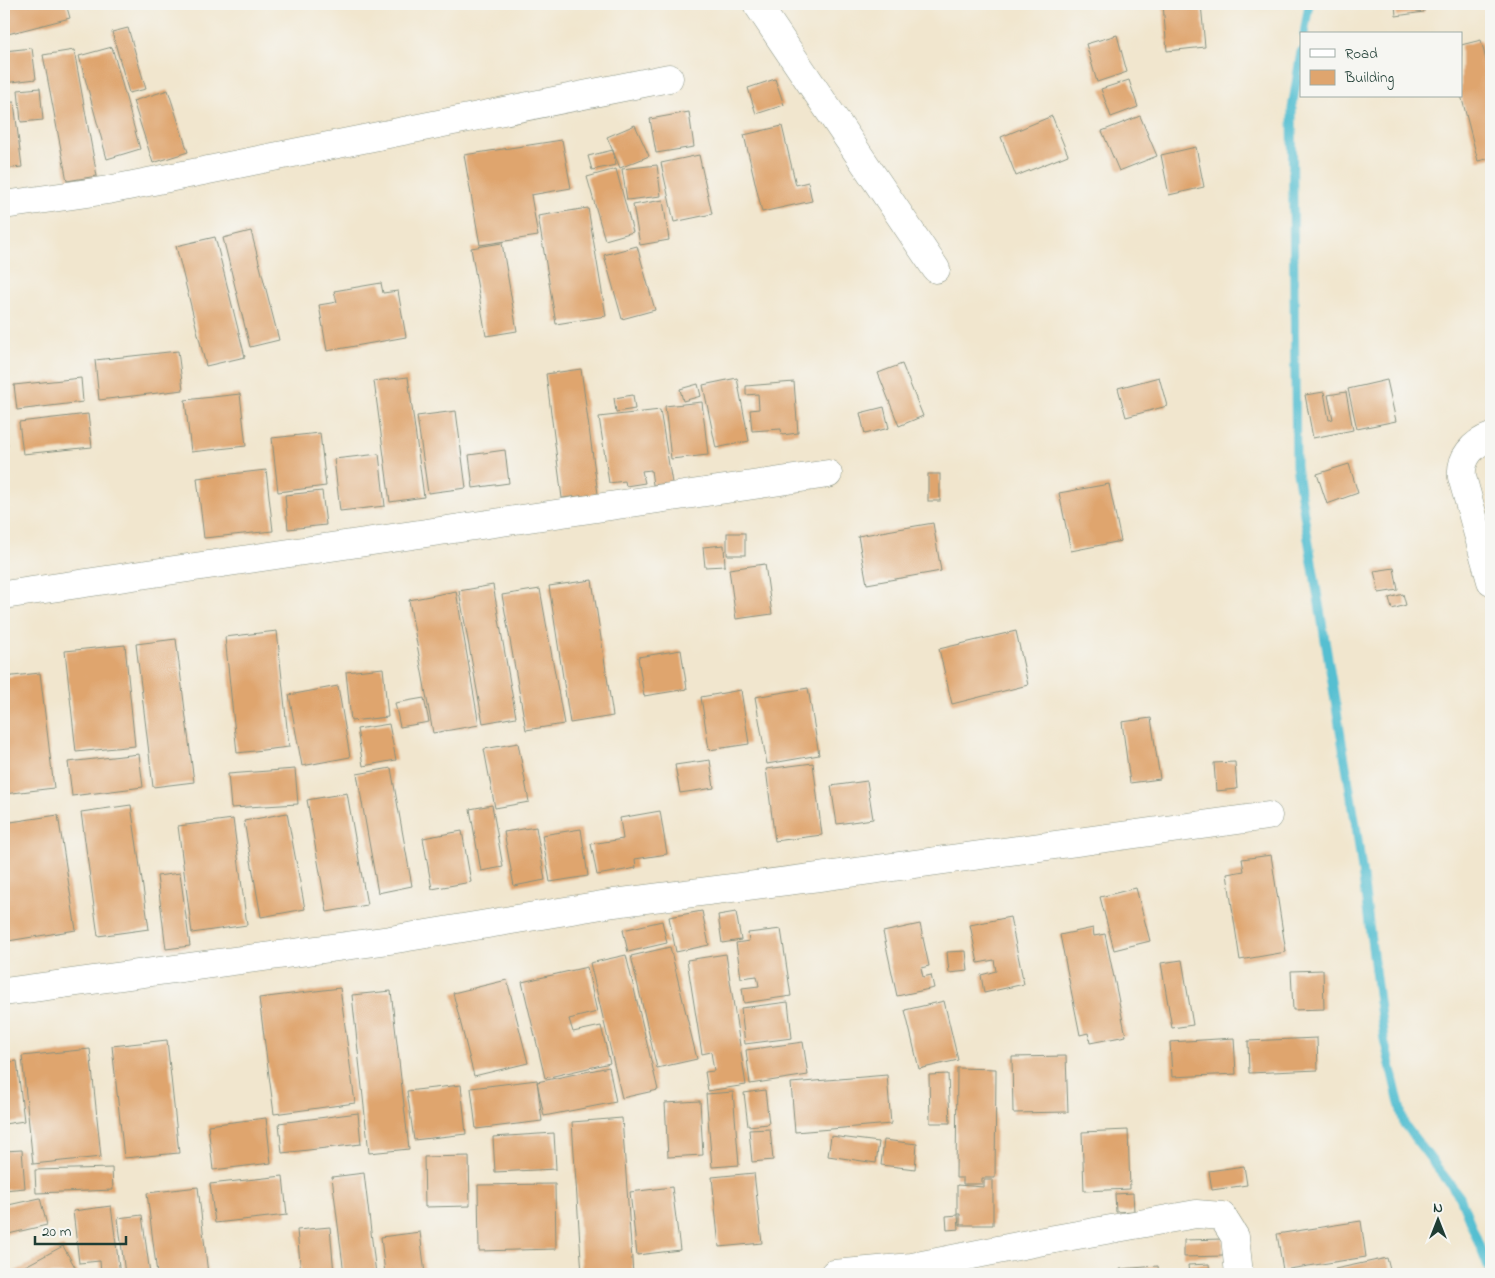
<svg xmlns="http://www.w3.org/2000/svg" width="1495" height="1278" font-family="'Indie Flower',sans-serif">
<rect width="100%" height="100%" fill="#f6f6f2"/>
<filter id="ink" filterUnits="userSpaceOnUse"><feTurbulence type="fractalNoise" baseFrequency=".02" numOctaves="2"/><feDisplacementMap in="SourceGraphic" scale="10" xChannelSelector="R" yChannelSelector="G"/><feConvolveMatrix kernelMatrix="1 2 1 2 8 2 1 2 1" color-interpolation-filters="sRGB"/></filter>
<filter id="wash" filterUnits="userSpaceOnUse"><feTurbulence type="fractalNoise" baseFrequency=".0096" numOctaves="4" result="noise"/><feDisplacementMap in="SourceGraphic" scale="20" xChannelSelector="R" yChannelSelector="G"/><feGaussianBlur stdDeviation="1.12" result="paint"/><feColorMatrix in="noise" values="0 0 0 0 0 0 0 0 0 0 0 0 0 0 0 0 0 1.4 0 .05"/><feComposite in="paint" operator="in"/></filter>
<g filter="url(#wash)">
<rect width="100%" height="100%" fill="#f1e6ce"/>
<g fill="none" stroke-linecap="round" stroke-linejoin="round">
<g stroke="#55bfd1" stroke-width="9">
<polyline points="1304,34 1309,4"/>
<polyline points="1301,52 1292,109 1296,466 1357,832 1384,1039 1404,1124 1460,1197 1491,1274"/>
</g>
</g>
<g id="blocks">
<g fill="#dfa56e">
<polygon points="4,4 66,4 70,18 4,35"/>
<polygon points="1163,4 1201,4 1205,47 1167,51"/>
<polygon points="1395,4 1423,4 1424,12 1396,16"/>
<polygon points="128,28 146,89 129,93 112,32"/>
<polygon points="1117,35 1127,72 1097,82 1086,44"/>
<polygon points="1481,40 1491,80 1491,158 1478,161 1461,95 1461,45"/>
<polygon points="112,47 140,149 107,159 79,56"/>
<polygon points="32,48 36,79 4,83 4,51"/>
<polygon points="74,50 97,176 67,181 43,55"/>
<polygon points="775,79 784,105 756,114 748,88"/>
<polygon points="1129,80 1138,107 1111,117 1101,89"/>
<polygon points="40,88 43,120 21,122 18,90"/>
<polygon points="168,90 188,152 153,163 133,101"/>
<polygon points="14,102 22,167 4,169 4,103"/>
<polygon points="689,112 694,147 656,153 650,119"/>
<polygon points="1052,116 1068,155 1016,176 1001,137"/>
<polygon points="1140,116 1157,156 1119,171 1102,131"/>
<polygon points="635,125 649,156 620,168 607,137"/>
<polygon points="782,126 796,185 808,182 812,201 762,212 744,135"/>
<polygon points="562,140 571,188 531,195 538,236 480,245 464,155"/>
<polygon points="1196,147 1204,187 1169,195 1161,155"/>
<polygon points="613,150 616,165 592,170 588,156"/>
<polygon points="699,155 712,214 674,222 661,163"/>
<polygon points="657,165 661,196 627,200 622,169"/>
<polygon points="616,169 633,232 605,240 587,177"/>
<polygon points="663,200 669,240 640,245 633,205"/>
<polygon points="588,208 606,316 556,324 538,216"/>
<polygon points="251,231 279,340 250,347 223,238"/>
<polygon points="215,237 245,357 206,366 176,246"/>
<polygon points="502,243 517,331 486,336 471,248"/>
<polygon points="637,246 655,310 622,319 604,255"/>
<polygon points="381,283 383,293 398,291 406,337 327,351 319,305 337,302 334,291"/>
<polygon points="178,351 183,390 99,400 95,360"/>
<polygon points="902,364 923,416 899,426 878,373"/>
<polygon points="581,369 598,494 562,498 546,374"/>
<polygon points="408,377 424,497 390,502 374,381"/>
<polygon points="1159,377 1167,406 1126,417 1118,388"/>
<polygon points="81,378 83,402 17,410 14,385"/>
<polygon points="737,378 749,441 716,448 703,385"/>
<polygon points="1387,380 1396,421 1357,429 1348,389"/>
<polygon points="794,382 798,433 782,435 781,429 752,431 750,410 759,409 758,394 746,395 746,386"/>
<polygon points="698,384 701,396 683,401 680,389"/>
<polygon points="1324,392 1329,420 1333,419 1328,395 1346,392 1353,430 1313,438 1305,395"/>
<polygon points="240,394 246,446 191,452 185,400"/>
<polygon points="633,395 635,409 616,412 614,398"/>
<polygon points="702,402 708,455 671,459 665,406"/>
<polygon points="884,407 889,428 865,434 860,413"/>
<polygon points="660,410 672,483 653,485 651,470 642,471 645,483 626,486 625,481 609,483 599,417"/>
<polygon points="456,411 466,488 428,493 417,416"/>
<polygon points="88,414 92,447 23,454 19,422"/>
<polygon points="4,419 8,446 4,447"/>
<polygon points="320,433 326,486 278,492 272,438"/>
<polygon points="505,450 509,483 473,488 469,455"/>
<polygon points="379,454 385,506 340,511 334,459"/>
<polygon points="1349,464 1358,493 1327,504 1317,474"/>
<polygon points="266,470 273,531 204,538 197,478"/>
<rect x="928" y="474" width="12" height="27"/>
<polygon points="1109,484 1121,541 1071,551 1059,493"/>
<polygon points="322,491 326,525 288,529 285,495"/>
<polygon points="933,523 941,571 867,584 858,536"/>
<rect x="727" y="533" width="18" height="22"/>
<polygon points="724,545 725,566 705,567 703,547"/>
<polygon points="765,564 772,614 736,619 729,569"/>
<polygon points="1394,568 1398,590 1379,593 1374,571"/>
<polygon points="592,580 613,716 570,723 549,586"/>
<polygon points="493,585 516,717 483,723 459,591"/>
<polygon points="540,589 564,724 526,730 502,595"/>
<polygon points="456,591 479,725 433,733 409,600"/>
<polygon points="1403,594 1406,605 1392,609 1389,598"/>
<polygon points="277,631 289,747 237,753 225,637"/>
<polygon points="1016,631 1028,685 952,704 939,649"/>
<polygon points="176,639 194,782 153,787 136,644"/>
<polygon points="125,645 135,746 76,752 65,651"/>
<polygon points="681,650 687,689 644,696 638,657"/>
<polygon points="383,668 388,717 351,721 346,672"/>
<polygon points="40,673 54,788 4,794 4,677"/>
<polygon points="338,686 350,757 302,766 289,695"/>
<polygon points="808,688 819,755 767,764 755,697"/>
<polygon points="741,690 749,744 709,750 701,697"/>
<polygon points="424,698 429,722 400,727 395,703"/>
<polygon points="1151,718 1160,779 1130,783 1122,722"/>
<polygon points="389,724 396,760 363,766 357,729"/>
<polygon points="518,743 529,802 495,808 484,749"/>
<polygon points="139,754 143,787 72,796 68,762"/>
<polygon points="710,760 714,788 680,793 675,765"/>
<polygon points="1235,762 1237,789 1216,791 1214,763"/>
<polygon points="813,763 822,835 775,841 766,769"/>
<polygon points="391,768 412,886 378,893 357,774"/>
<polygon points="295,769 298,804 231,808 228,774"/>
<polygon points="867,781 873,819 837,824 831,786"/>
<polygon points="347,793 367,905 327,912 307,800"/>
<polygon points="131,805 149,929 98,936 81,812"/>
<polygon points="492,805 503,867 481,871 470,809"/>
<polygon points="660,811 667,854 635,859 636,868 597,875 591,844 623,839 620,818"/>
<polygon points="287,813 305,909 261,917 244,821"/>
<polygon points="58,815 76,930 8,941 4,915 4,823"/>
<polygon points="233,819 247,925 192,933 178,826"/>
<polygon points="536,827 545,880 514,886 504,832"/>
<polygon points="581,829 588,876 550,882 542,835"/>
<polygon points="462,831 471,882 432,889 423,838"/>
<polygon points="1271,855 1286,952 1240,960 1227,874 1244,871 1242,859"/>
<polygon points="180,873 190,946 166,949 157,876"/>
<polygon points="1136,888 1150,941 1114,950 1100,897"/>
<polygon points="702,911 709,945 676,952 669,917"/>
<polygon points="736,912 741,940 722,943 718,915"/>
<polygon points="1010,917 1024,984 984,993 981,975 996,971 994,960 978,963 970,925"/>
<polygon points="662,921 667,943 628,952 623,930"/>
<polygon points="920,924 929,966 921,968 923,977 931,975 934,988 897,996 883,932"/>
<polygon points="1093,928 1094,936 1105,934 1126,1036 1090,1043 1088,1033 1080,1035 1060,935"/>
<polygon points="781,929 791,996 744,1003 742,988 759,986 757,976 741,978 736,943 749,941 748,933"/>
<polygon points="670,947 697,1059 657,1068 631,956"/>
<polygon points="966,951 968,971 949,973 947,952"/>
<polygon points="726,954 746,1085 708,1091 705,1072 714,1071 711,1052 702,1054 687,960"/>
<polygon points="626,955 658,1090 622,1098 590,963"/>
<polygon points="1182,960 1193,1025 1172,1028 1161,963"/>
<polygon points="587,967 597,1012 569,1019 573,1032 601,1026 610,1063 545,1078 522,982"/>
<polygon points="1323,970 1324,1009 1293,1010 1291,971"/>
<polygon points="507,980 528,1063 474,1076 453,993"/>
<polygon points="340,988 355,1103 274,1114 259,998"/>
<polygon points="391,991 409,1149 369,1153 352,995"/>
<polygon points="944,1001 958,1060 919,1069 905,1010"/>
<polygon points="788,1002 792,1038 745,1044 741,1008"/>
<polygon points="1234,1038 1236,1074 1172,1077 1170,1042"/>
<polygon points="1317,1038 1318,1070 1249,1073 1248,1041"/>
<polygon points="167,1040 179,1153 124,1158 112,1046"/>
<polygon points="803,1042 808,1075 750,1084 746,1050"/>
<polygon points="90,1049 101,1157 33,1164 22,1056"/>
<polygon points="1066,1056 1068,1112 1013,1113 1012,1057"/>
<polygon points="17,1061 24,1121 4,1124 4,1063"/>
<polygon points="609,1067 616,1102 544,1116 537,1082"/>
<polygon points="957,1068 996,1069 995,1178 982,1178 982,1184 963,1184 963,1178 956,1178"/>
<polygon points="948,1074 950,1123 930,1123 929,1075"/>
<polygon points="887,1075 891,1124 795,1132 791,1083"/>
<polygon points="537,1080 542,1121 476,1129 471,1088"/>
<polygon points="461,1085 466,1134 414,1140 407,1091"/>
<polygon points="765,1090 769,1124 748,1126 744,1093"/>
<polygon points="733,1092 739,1165 712,1167 706,1094"/>
<polygon points="700,1101 703,1155 668,1157 665,1103"/>
<polygon points="358,1113 361,1144 282,1153 279,1123"/>
<polygon points="266,1118 271,1163 213,1170 208,1125"/>
<polygon points="622,1118 633,1274 582,1274 572,1122"/>
<polygon points="770,1129 773,1160 752,1162 749,1130"/>
<polygon points="1128,1130 1130,1189 1084,1191 1082,1132"/>
<polygon points="554,1133 556,1169 495,1172 493,1137"/>
<polygon points="831,1136 879,1142 876,1163 828,1156"/>
<polygon points="884,1140 917,1144 915,1169 881,1165"/>
<polygon points="22,1150 25,1188 4,1190 4,1151"/>
<polygon points="469,1156 470,1206 425,1207 424,1157"/>
<polygon points="1244,1166 1247,1185 1212,1190 1209,1171"/>
<polygon points="112,1168 113,1190 36,1193 35,1170"/>
<polygon points="364,1173 376,1274 344,1274 332,1177"/>
<polygon points="754,1173 762,1243 719,1247 712,1177"/>
<polygon points="283,1176 287,1215 215,1223 210,1184"/>
<polygon points="984,1180 993,1180 993,1225 960,1225 960,1214 957,1214 957,1185 984,1187"/>
<polygon points="555,1184 556,1249 479,1251 478,1185"/>
<polygon points="198,1187 208,1274 157,1274 147,1193"/>
<polygon points="672,1187 680,1250 637,1255 630,1192"/>
<polygon points="1133,1193 1134,1211 1116,1212 1115,1194"/>
<polygon points="40,1198 47,1225 4,1235 4,1206"/>
<polygon points="111,1206 120,1274 101,1274 100,1261 79,1263 73,1211"/>
<polygon points="142,1215 150,1274 125,1274 118,1218"/>
<polygon points="958,1215 959,1229 947,1230 946,1216"/>
<polygon points="1361,1221 1366,1257 1283,1270 1277,1234"/>
<polygon points="330,1227 334,1274 301,1274 297,1230"/>
<polygon points="420,1232 425,1274 385,1274 381,1237"/>
<polygon points="1223,1239 1223,1256 1184,1257 1184,1240"/>
<polygon points="63,1246 79,1274 15,1274 14,1272"/>
<polygon points="1387,1258 1391,1274 1337,1274 1335,1269"/>
<polygon points="1209,1264 1210,1274 1189,1274 1188,1265"/>
<polygon points="1158,1266 1159,1274 1120,1274 1120,1269"/>
</g>
</g>
</g>
<g filter="url(#ink)">
<use href="#blocks" fill-opacity="0" stroke="#889281" stroke-width="1"/>
<g fill="none" stroke-linecap="round" stroke-linejoin="round">
<defs>
<g id="minor">
<polyline points="757,4 936,269"/>
<polyline points="4,205 108,190 669,78"/>
<path d="M 1491,437 C 1473,443 1460,458 1462,477 L 1491,581"/>
<polyline points="4,595 828,474"/>
<polyline points="4,992 390,940 614,903 819,877 1268,816"/>
<polyline points="834,1274 912,1267 1038,1242 1196,1214 1222,1216 1235,1237 1239,1274"/>
</g>
</defs>
<use href="#minor" stroke="#889281" stroke-width="29"/>
<use href="#minor" stroke="#fff" stroke-width="28"/>
</g>
</g>
<rect width="1495" height="1278" fill="none" stroke="#f6f6f2" stroke-width="20"/>
<rect x="1300" y="32" width="162" height="65" fill="#f6f6f2" stroke="#a0aca6"/>
<rect x="1310" y="49" width="25" height="8" fill="#ffffff" stroke="#a0aca6"/>
<text x="1345" y="58" font-size="15" fill="#1f3d34">Road</text>
<rect x="1310" y="70" width="25" height="15" fill="#dfa56e" stroke="#a0aca6"/>
<text x="1345" y="82" font-size="15" fill="#1f3d34">Building</text>
<g transform="translate(1438 1220)" stroke="#f6f6f2" stroke-width="4" paint-order="stroke">
<path d="M0-4L9 19L0 12L-9 19Z" fill="#1f3d34"/>
<text y="-8" font-size="14" font-weight="bold" text-anchor="middle" fill="#1f3d34">N</text>
</g>
<path d="M35 1236v8h91v-8" fill="none" stroke="#1f3d34" stroke-width="2.5"/>
<text x="42" y="1236" font-size="15" fill="#1f3d34" stroke="#f6f6f2" stroke-width="4" paint-order="stroke">20 m</text>
</svg>
